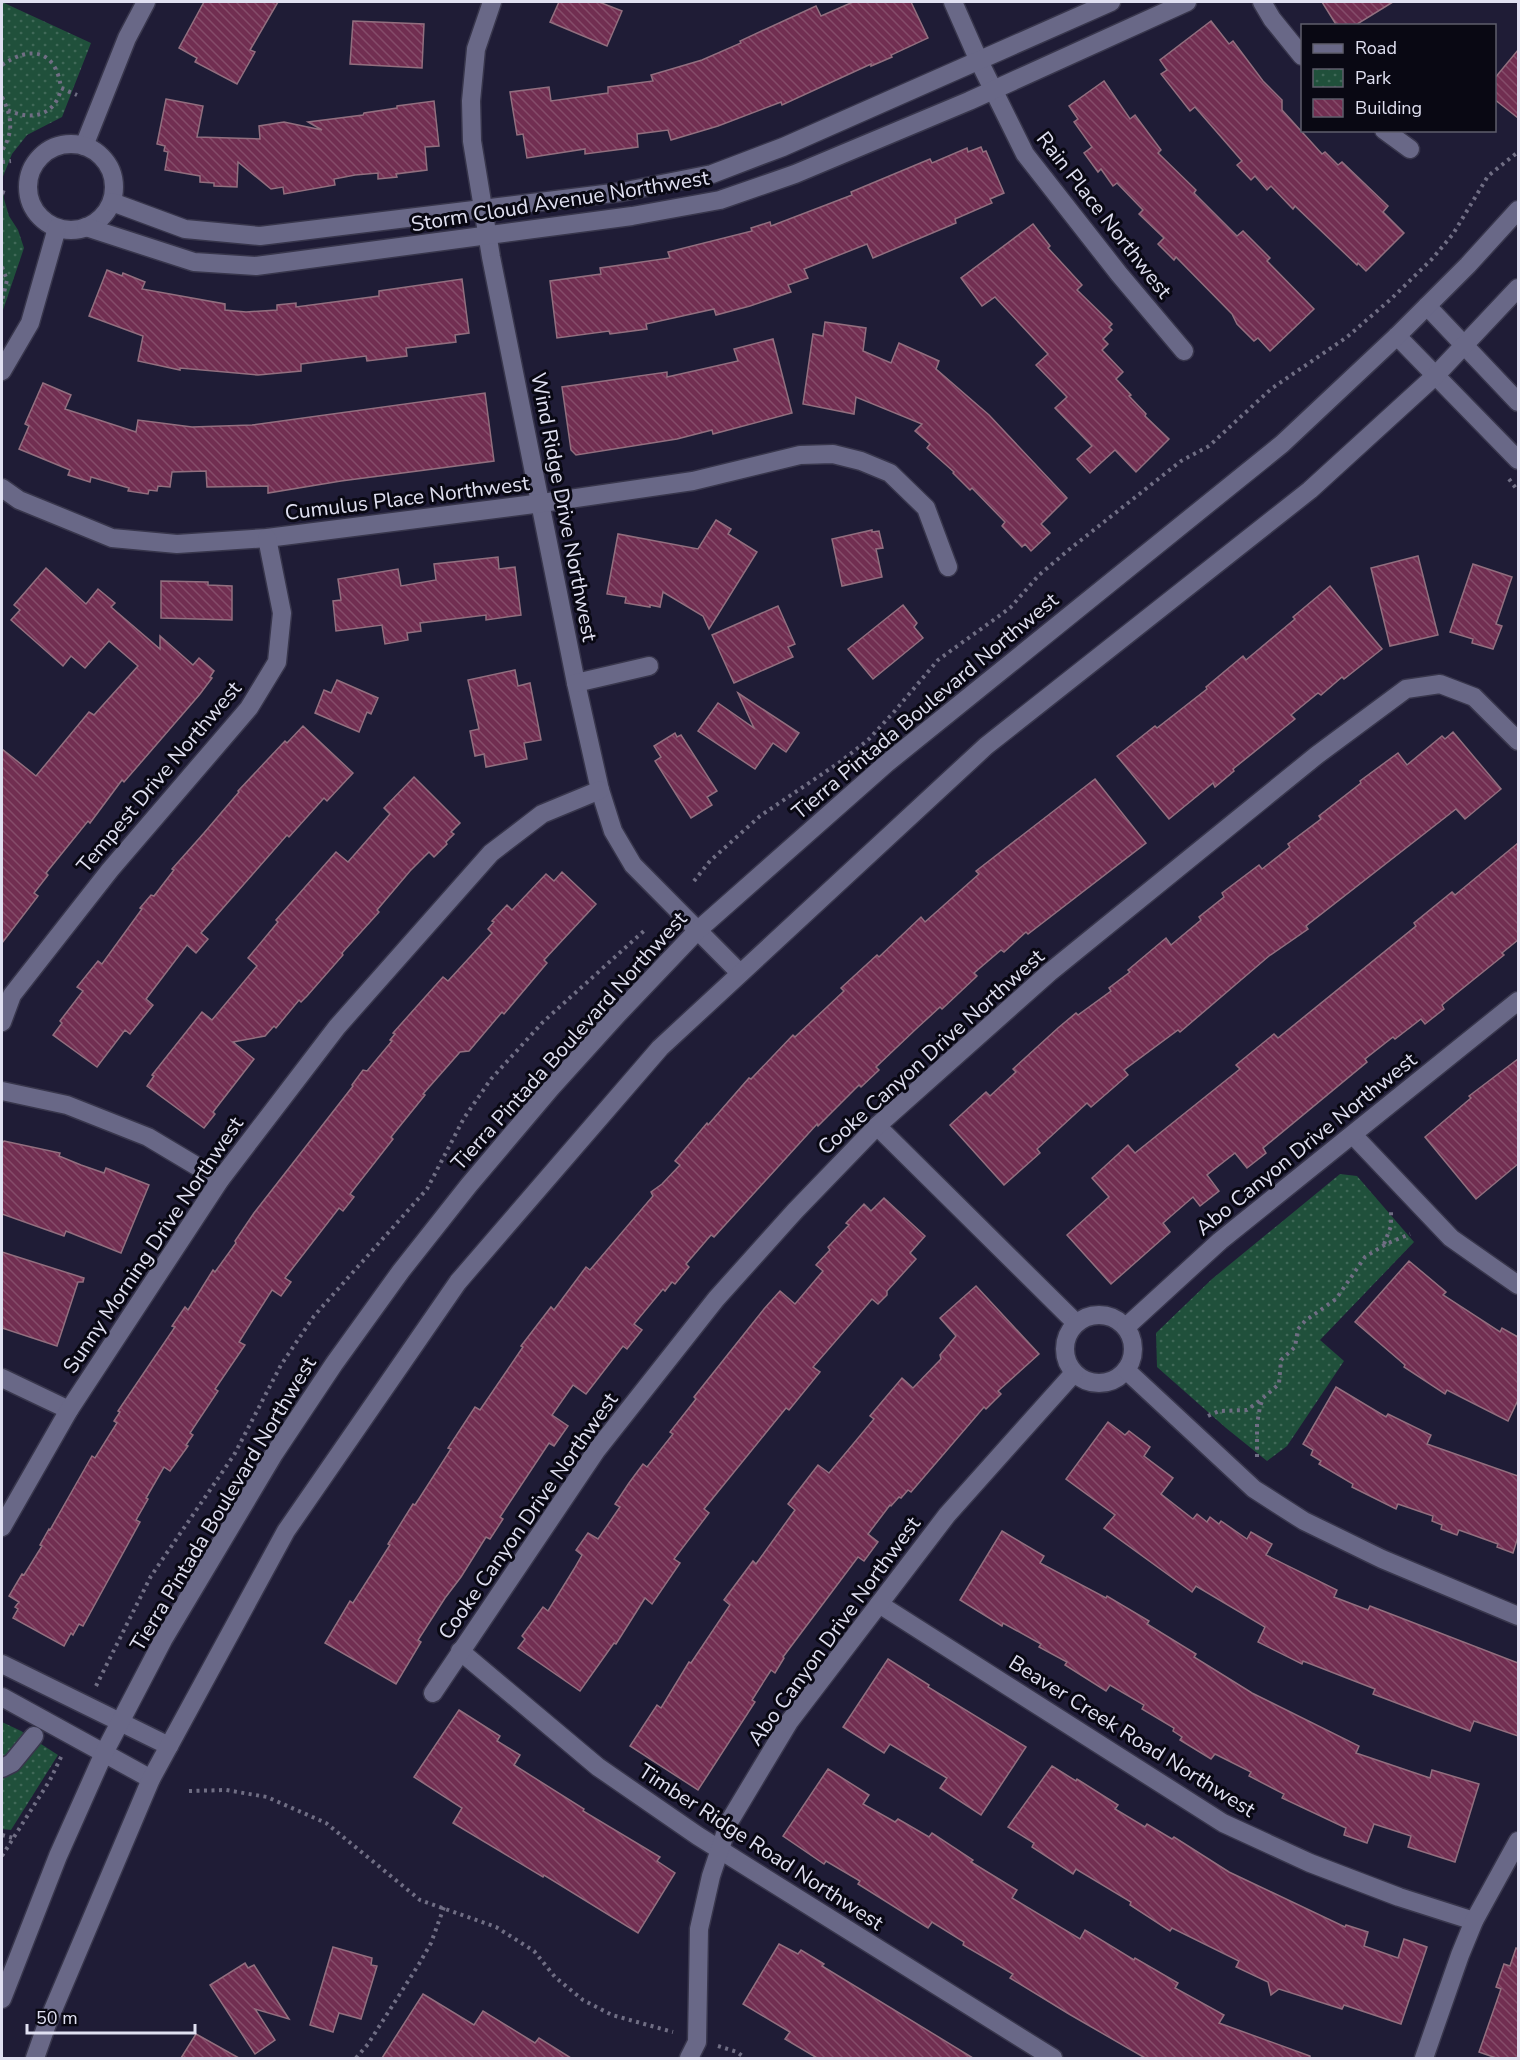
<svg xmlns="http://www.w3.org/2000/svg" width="1520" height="2060" font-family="'Nunito Sans',sans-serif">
<defs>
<pattern id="park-dots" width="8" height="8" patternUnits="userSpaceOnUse" patternTransform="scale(1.5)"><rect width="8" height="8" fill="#20503b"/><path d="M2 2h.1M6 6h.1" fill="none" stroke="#406958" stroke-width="1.8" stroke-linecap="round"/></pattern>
<pattern id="building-back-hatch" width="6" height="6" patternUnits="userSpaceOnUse" patternTransform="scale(1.5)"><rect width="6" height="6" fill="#712e51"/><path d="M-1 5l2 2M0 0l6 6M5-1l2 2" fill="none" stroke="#854c6a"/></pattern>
</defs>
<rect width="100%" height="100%" fill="#1f1c36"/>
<g fill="url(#park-dots)">
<polygon points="2,2 91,43 62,117 27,135 12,154 2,179 4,199 9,216 18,230 24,248 2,313"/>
<polygon points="1340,1174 1357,1176 1414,1242 1320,1340 1344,1361 1287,1446 1267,1461 1226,1428 1157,1367 1156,1333 1212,1279"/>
<polygon points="2,1722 21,1731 58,1755 11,1830 2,1829"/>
</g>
<g fill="url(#building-back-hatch)" stroke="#926f7f" stroke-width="1.5">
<polygon points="204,2 278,2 250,50 255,52 237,84 195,62 197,58 179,48"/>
<polygon points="559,2 599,2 622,11 607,46 550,22"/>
<polygon points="853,2 911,2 928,38 891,55 892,57 871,66 871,64 782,105 781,102 718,126 671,140 668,130 637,134 638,147 585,154 585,149 527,158 523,134 517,135 510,92 549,87 551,101 608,93 608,87 653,81 651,75 702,60 741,43 740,41 816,6 821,16"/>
<polygon points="1322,2 1393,2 1354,26 1337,26"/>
<polygon points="353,21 424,24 422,68 350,64"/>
<polygon points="1211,21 1229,44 1233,41 1263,81 1282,100 1282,110 1322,154 1325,152 1338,165 1342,162 1388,206 1383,212 1404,233 1366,271 1358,263 1357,265 1295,206 1293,209 1271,186 1267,190 1255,176 1251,180 1237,165 1242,161 1195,107 1190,111 1161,74 1167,70 1160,60"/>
<polygon points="1518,50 1518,118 1494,99 1494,79"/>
<polygon points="1104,81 1130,119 1135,115 1161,150 1158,153 1196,190 1194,193 1237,236 1243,231 1270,258 1267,261 1314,309 1270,351 1258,338 1254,341 1237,324 1232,314 1176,257 1174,260 1158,244 1164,238 1139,214 1143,210 1117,183 1113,186 1101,169 1098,172 1084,153 1092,147 1074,122 1078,119 1069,106"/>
<polygon points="166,99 203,106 197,137 260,139 259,126 284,122 322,130 308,122 363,115 364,113 397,108 397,106 434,101 439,146 425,147 427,170 396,174 397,177 378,179 378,173 355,175 334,179 335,185 284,194 283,187 271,189 238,162 237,187 214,186 214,183 200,182 200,176 165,170 168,152 164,151 165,146 157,144"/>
<polygon points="981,147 983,152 986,151 1004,193 990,199 992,203 955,219 956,223 873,258 867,244 804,269 808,278 788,285 791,292 750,306 716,315 714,309 646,324 647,329 610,334 609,331 557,338 550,281 601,274 600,268 670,258 668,252 752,231 751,228 770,222 771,226 852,195 851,192 930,159 932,163 967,148 968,152"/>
<polygon points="1033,224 1050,246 1048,248 1082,285 1077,290 1112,324 1109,327 1112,330 1103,339 1108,344 1102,350 1123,372 1116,379 1131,395 1129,396 1146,414 1145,416 1169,439 1136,472 1115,450 1090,473 1077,459 1092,446 1055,408 1067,397 1036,365 1048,354 995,297 982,306 961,278"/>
<polygon points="107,270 122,276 123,273 145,282 142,289 225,304 225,310 246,312 277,310 277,305 296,303 296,307 379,296 379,291 462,279 469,333 455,335 456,342 406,348 407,356 367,361 366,356 301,364 301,371 258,375 180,368 180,370 138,361 143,336 89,316"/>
<polygon points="825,322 866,328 863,351 891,363 899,343 939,361 936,369 989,415 1067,498 1041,524 1050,533 1031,551 1025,544 1022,547 1002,526 1005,522 972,488 970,490 953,473 954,472 927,448 930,444 915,431 922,424 856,397 854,414 803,404 813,334 823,336"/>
<polygon points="773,339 792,413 713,434 712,430 677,439 576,455 571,450 562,387 667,372 667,377 738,361 734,349"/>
<polygon points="43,383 71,395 65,409 136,432 138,420 192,427 252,425 485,393 494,461 341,481 268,493 268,486 207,487 206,471 172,472 170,487 158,486 157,491 149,490 148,494 128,491 129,488 91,477 90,482 68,475 70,470 19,449 29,426 25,424"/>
<polygon points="716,520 731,529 728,534 757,552 709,629 703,616 663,592 660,607 650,605 650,607 625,603 626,597 607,594 618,534 698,549"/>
<polygon points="872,530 872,532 879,531 883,548 876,549 882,577 842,586 832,539"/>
<polygon points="1418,556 1438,635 1390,646 1371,568"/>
<polygon points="498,557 499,569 515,567 521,615 486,620 486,615 420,623 421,631 407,633 408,640 385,644 382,625 336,631 333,601 341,600 338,579 398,569 401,586 436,580 434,564"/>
<polygon points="1473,564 1512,577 1496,624 1502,626 1493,649 1472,643 1473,639 1450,632"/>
<polygon points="46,568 86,604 98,589 115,603 111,607 160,649 160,636 193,665 199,658 214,671 210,677 212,678 200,694 124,782 122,780 90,823 88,821 46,873 48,875 34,893 38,896 2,943 2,749 36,776 89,712 94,715 138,666 109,641 85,668 71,656 63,666 11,620 20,610 14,605"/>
<polygon points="161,581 208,582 208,585 232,586 232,620 161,618"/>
<polygon points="1330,586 1382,649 1344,679 1342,677 1321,695 1318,693 1291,715 1295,719 1233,769 1234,771 1215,787 1213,783 1169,819 1117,756 1155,726 1157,728 1207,689 1206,687 1243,656 1246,660 1295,619 1293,617"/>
<polygon points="903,605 917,623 914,627 923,638 873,679 848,649"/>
<polygon points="778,606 795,644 788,647 793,657 734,683 712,635"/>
<polygon points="515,670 518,686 530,683 541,740 524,743 527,759 486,767 484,754 475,756 470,731 479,729 468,680"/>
<polygon points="337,680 378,698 371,714 367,712 359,732 315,713 324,690 331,693"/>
<polygon points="738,693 799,733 786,752 773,743 755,769 698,731 718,703 754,728"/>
<polygon points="303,726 353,773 327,801 324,798 289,837 287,835 201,933 208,939 196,953 187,945 146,999 153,1005 130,1034 125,1030 97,1067 53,1035 62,1023 60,1021 83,991 77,987 98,961 102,964 142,909 140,908 151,895 154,896 174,870 172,869 204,833 239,792 238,791 285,741 287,743"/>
<polygon points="1453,732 1501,789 1465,819 1456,809 1306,926 1308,929 1269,956 1180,1032 1178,1030 1124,1070 1128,1075 1091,1107 1087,1103 1037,1149 1040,1153 1004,1185 950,1125 986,1092 990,1096 1016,1072 1013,1069 1058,1028 1076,1013 1078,1015 1111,991 1109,988 1130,972 1128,970 1166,938 1171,945 1201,920 1199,917 1224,897 1222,893 1259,865 1262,869 1290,847 1288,844 1321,819 1319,816 1361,783 1360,781 1398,753 1407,765 1442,736 1445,739"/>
<polygon points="675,733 677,737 681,735 717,791 707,797 712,805 691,818 655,761 661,757 654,746"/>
<polygon points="414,777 460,823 451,832 454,834 446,842 447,844 434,857 429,852 410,871 377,910 379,912 342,953 343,955 307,996 301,1002 299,1000 276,1028 274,1026 265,1036 233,1042 254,1059 213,1112 215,1114 204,1128 147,1086 154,1076 152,1075 202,1012 212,1020 257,966 248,958 278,922 276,920 336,852 348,862 390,814 384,808"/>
<polygon points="1095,779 1146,843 1028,934 1026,932 1004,952 1001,950 974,973 977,976 942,1009 940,1007 916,1029 876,1067 879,1070 861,1087 859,1085 818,1126 817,1124 714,1237 711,1235 686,1264 689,1267 675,1284 672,1282 665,1291 663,1289 634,1324 642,1330 627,1349 623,1346 586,1394 573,1385 552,1415 568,1426 554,1446 549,1443 500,1517 503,1519 490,1539 486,1537 461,1577 445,1598 418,1640 421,1642 396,1684 325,1643 350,1601 353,1603 390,1545 388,1544 413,1504 415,1505 451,1449 448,1448 475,1407 480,1410 523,1347 521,1346 551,1307 554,1310 586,1267 590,1270 653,1196 651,1192 662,1184 680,1165 675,1161 707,1123 708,1125 749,1078 751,1079 793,1035 795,1037 844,991 841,988 877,955 879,957 921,917 925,922 979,874 976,871"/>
<polygon points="1518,843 1518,940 1502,953 1504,955 1442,1005 1444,1009 1425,1024 1421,1019 1395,1039 1393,1037 1365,1059 1367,1062 1263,1148 1266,1153 1247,1168 1235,1153 1207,1175 1219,1191 1200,1206 1193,1197 1163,1223 1170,1232 1111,1284 1067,1235 1109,1197 1092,1178 1128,1145 1135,1153 1240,1069 1236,1065 1274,1034 1278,1038 1416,926 1414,923 1452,892 1455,895"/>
<polygon points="562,872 596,904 544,960 547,963 504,1014 502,1012 469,1051 460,1052 423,1094 425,1095 391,1137 393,1139 350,1194 354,1197 343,1211 339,1208 285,1278 291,1282 281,1296 272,1290 239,1342 245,1345 215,1389 218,1391 190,1433 193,1435 186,1445 188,1446 170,1471 164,1467 146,1498 148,1499 136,1520 140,1522 83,1626 79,1624 73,1635 71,1633 64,1646 13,1618 18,1609 15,1607 19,1602 9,1596 22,1574 24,1575 42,1546 40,1545 49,1529 50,1530 92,1456 95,1458 117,1423 114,1421 120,1412 118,1411 175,1327 172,1326 185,1307 188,1310 213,1270 215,1272 236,1243 235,1241 254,1213 353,1086 352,1085 363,1070 367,1071 392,1041 390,1040 395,1034 393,1033 443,977 448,981 492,933 488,929 494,922 492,921 507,905 512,910 546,874 554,881"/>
<polygon points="1518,1059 1518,1164 1476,1199 1425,1137 1471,1098 1469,1096"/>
<polygon points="4,1141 60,1153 59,1156 81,1165 104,1173 106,1168 149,1185 121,1253 66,1231 64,1236 2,1214 2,1143"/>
<polygon points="884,1198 925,1236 910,1253 916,1259 887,1291 887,1295 878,1304 872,1299 813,1367 820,1372 789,1410 786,1408 704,1509 709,1513 674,1559 680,1563 652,1604 645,1598 616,1644 614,1643 580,1691 518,1648 525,1639 522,1636 543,1607 548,1611 574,1569 582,1555 576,1550 588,1533 598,1539 620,1507 615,1504 629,1483 643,1464 647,1467 673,1434 670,1432 696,1399 694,1397 764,1309 780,1291 795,1304 823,1271 816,1265 830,1250 828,1247 849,1225 846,1223 864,1204 871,1211"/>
<polygon points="2,1252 84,1278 83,1282 78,1282 57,1346 2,1328"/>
<polygon points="1409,1261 1446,1292 1443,1295 1500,1332 1502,1328 1518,1337 1518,1400 1508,1421 1447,1390 1445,1394 1404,1367 1405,1365 1355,1322"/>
<polygon points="976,1286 1039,1354 998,1391 1001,1394 986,1409 984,1407 911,1492 908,1490 901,1498 899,1497 891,1506 890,1505 868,1534 878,1542 864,1561 858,1557 783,1657 784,1658 775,1673 771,1670 752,1700 755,1702 698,1790 630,1746 657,1705 661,1708 689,1662 691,1663 730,1605 724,1600 753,1561 756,1564 795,1510 788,1504 818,1465 829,1473 874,1419 870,1416 902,1378 913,1388 941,1359 940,1355 956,1336 940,1318"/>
<polygon points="1336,1387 1386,1417 1388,1414 1431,1435 1427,1444 1518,1476 1518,1537 1513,1553 1497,1547 1498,1544 1459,1530 1457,1535 1441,1529 1442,1525 1432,1521 1433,1516 1398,1504 1396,1509 1352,1487 1353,1484 1319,1464 1321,1461 1311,1455 1313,1450 1303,1444"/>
<polygon points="1108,1422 1125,1435 1129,1431 1150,1447 1144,1456 1173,1478 1161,1494 1193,1519 1197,1514 1207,1522 1210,1517 1219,1524 1221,1521 1247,1539 1251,1532 1272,1544 1266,1555 1337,1590 1334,1597 1368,1610 1370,1606 1518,1663 1518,1736 1474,1721 1470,1731 1373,1694 1375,1689 1303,1661 1302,1664 1258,1642 1265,1627 1196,1586 1192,1592 1104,1528 1115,1515 1066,1479"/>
<polygon points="1002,1531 1044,1556 1040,1563 1106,1598 1107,1596 1149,1621 1147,1624 1196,1654 1194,1657 1252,1693 1359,1746 1356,1753 1430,1778 1432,1770 1479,1784 1455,1862 1408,1847 1411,1836 1374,1824 1367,1843 1344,1835 1346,1828 1282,1798 1284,1794 1249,1776 1251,1772 1215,1754 1211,1759 1180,1740 1182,1737 1173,1731 1174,1728 1142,1709 1144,1705 1110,1685 1106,1691 1065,1665 1067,1662 1039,1647 1041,1644 1003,1623 1002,1626 960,1600"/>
<polygon points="888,1659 929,1685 928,1687 1026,1747 981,1815 940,1788 947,1778 890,1744 884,1753 843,1727"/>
<polygon points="459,1710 500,1736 497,1741 520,1755 514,1765 584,1809 583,1811 660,1857 657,1861 675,1873 638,1933 544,1875 543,1877 453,1823 462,1808 414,1777"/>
<polygon points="1052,1766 1076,1781 1077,1779 1118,1805 1115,1809 1145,1827 1147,1824 1172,1839 1174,1837 1229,1872 1345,1927 1346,1925 1368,1932 1364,1946 1398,1958 1404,1939 1427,1947 1401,2024 1344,2005 1342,2009 1279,1989 1271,1995 1268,1982 1236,1967 1239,1961 1172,1928 1170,1931 1130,1905 1131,1902 1076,1869 1073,1874 1032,1847 1034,1843 1008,1827"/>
<polygon points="828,1769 869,1795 863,1804 895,1822 898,1819 929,1837 932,1833 973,1860 971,1862 1017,1890 1012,1898 1080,1939 1085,1930 1134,1960 1135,1958 1178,1983 1175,1988 1224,2015 1219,2023 1310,2056 1310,2058 1145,2058 1069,2014 1010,1978 1013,1974 963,1945 964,1942 932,1922 928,1928 858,1884 860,1881 826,1861 824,1864 783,1836"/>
<polygon points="779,1944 798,1954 801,1950 824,1964 822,1966 973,2058 817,2058 785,2039 790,2032 743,2004"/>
<polygon points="333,1947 372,1958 371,1965 377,1966 361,2019 339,2013 333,2032 310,2025"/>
<polygon points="1516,1948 1518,1949 1518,2058 1496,2058 1479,2052 1501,1989 1496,1987 1504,1964 1510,1966"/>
<polygon points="245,1963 248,1968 254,1965 289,2019 255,2009 275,2040 255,2054 210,1985"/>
<polygon points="423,1994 474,2025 483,2011 535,2043 539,2038 571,2058 382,2058"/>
<polygon points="196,2034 239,2058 181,2058"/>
</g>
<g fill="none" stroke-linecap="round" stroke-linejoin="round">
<defs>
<g id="street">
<polyline points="492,2 476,49 471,101 472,141 491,257 576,683 600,790 613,831 633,865 740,973"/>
<polyline points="953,2 979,61 1025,154 1119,274 1184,351"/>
<polyline points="1262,2 1272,19 1302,56"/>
<polyline points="1384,130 1410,149"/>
<polyline points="84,146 127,38 146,2"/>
<polyline points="2,488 19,500 112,538 177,544 267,538 542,503 693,481 800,455 833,454 861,461 890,473 926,508 948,567"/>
<polyline points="576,683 649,666"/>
<polyline points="2,1022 12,995 110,870 249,708 277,662 282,613 267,538"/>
<polyline points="2,1091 67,1105 148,1137 220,1180"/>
<polyline points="877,1126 1076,1323"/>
<polyline points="1353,1135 1451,1238 1518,1285"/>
<circle cx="1099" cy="1349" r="34"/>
<polyline points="1126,1327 1220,1241 1518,1001"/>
<polyline points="1126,1370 1254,1489 1304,1521 1382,1559 1518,1616"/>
<polyline points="2,1378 69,1410"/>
<polyline points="2,1527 69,1410 220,1180 337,1027 491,853 542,814 600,790"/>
<polyline points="879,1604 1223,1823 1310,1863 1399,1897 1474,1921"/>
<polyline points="460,1651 598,1767 698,1836 1053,2058"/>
<polyline points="433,1693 596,1451 716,1299 795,1211 877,1126 1050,972 1317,755 1406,689 1440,684 1474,697 1518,741"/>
<polyline points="2,1768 12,1763 34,1736"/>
<polyline points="689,2058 697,2042 699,1929 711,1876 729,1822 789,1722 947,1515 1074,1373"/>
<polyline points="1424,2058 1460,1955 1474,1921 1518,1841"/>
</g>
<g id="secondary">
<circle cx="71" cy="187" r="43"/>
<polyline points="112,202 185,229 260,236 621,192 712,174 783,147 1111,2"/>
<polyline points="86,227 194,262 256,266 632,216 720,200 795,174 969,101 1187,2"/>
<polyline points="1427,306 1518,402"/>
<polyline points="1397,336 1518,460"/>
<polyline points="2,371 30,323 57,228"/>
<polyline points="2,1664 169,1746"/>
<polyline points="2,1697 151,1779"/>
<polyline points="2,1999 58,1856 104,1753 163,1640 274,1454 334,1364 401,1271 469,1185 551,1088 618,1014 697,931 887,763 1282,444 1397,336 1468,265 1518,210"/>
<polyline points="35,2058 47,2024 151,1779 286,1531 458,1282 660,1048 986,746 1310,490 1436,375 1518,288"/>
</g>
</defs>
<use href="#street" stroke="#38364c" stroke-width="21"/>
<use href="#secondary" stroke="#38364c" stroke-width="21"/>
<g stroke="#706e84" stroke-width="4" stroke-dasharray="3 4.5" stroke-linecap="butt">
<path d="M 2,65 C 31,45 56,50 61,88 L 77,95"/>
<path d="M 2,97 C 12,117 14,131 2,151"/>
<path d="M 8,110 C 31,121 55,116 61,89"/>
<polyline points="2,162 11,161"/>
<polyline points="2,192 5,193"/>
<polyline points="2,267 7,280 2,301"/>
<polyline points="1509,479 1518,491"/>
<polyline points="694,881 710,861 760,816 840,762 868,740 893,713 938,660 1010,608 1039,575 1071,548 1181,461 1209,446 1271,389 1347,337 1391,299 1432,259 1453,234 1488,176 1518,152"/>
<polyline points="1384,1244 1391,1226 1391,1212"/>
<polyline points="1208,1416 1219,1411 1247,1410 1262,1399"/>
<polyline points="1257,1457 1257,1424 1260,1407 1263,1398 1279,1384 1281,1360 1295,1347 1298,1329 1305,1321 1336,1299 1365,1257 1386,1244 1410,1234"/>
<polyline points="96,1686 151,1576 234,1455 281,1365 314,1316 427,1189 464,1118 491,1079 543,1022 646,929"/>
<polyline points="189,1791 226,1790 267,1797 326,1823 420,1900 496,1927 534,1951 555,1977 583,2000 612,2015 673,2032"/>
<polyline points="2,1835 13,1838"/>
<polyline points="2,1856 50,1780 63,1753"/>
<polyline points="718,2046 737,2052 745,2058"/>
<polyline points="356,2058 368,2044 419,1964 431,1943 444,1907"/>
</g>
<use href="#street" stroke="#696887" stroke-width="18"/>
<use href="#secondary" stroke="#696887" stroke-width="18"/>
</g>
<g text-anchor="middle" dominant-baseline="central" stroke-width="6" stroke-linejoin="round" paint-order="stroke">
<g font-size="21" fill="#e0e0f1" stroke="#090813">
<text transform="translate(560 201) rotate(-9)">Storm Cloud Avenue Northwest</text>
<text transform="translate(1104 215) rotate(52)">Rain Place Northwest</text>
<text transform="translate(407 498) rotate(-7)">Cumulus Place Northwest</text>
<text transform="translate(564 507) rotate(79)">Wind Ridge Drive Northwest</text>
<text transform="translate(925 706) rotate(-40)">Tierra Pintada Boulevard Northwest</text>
<text transform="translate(159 777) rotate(-50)">Tempest Drive Northwest</text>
<text transform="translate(569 1041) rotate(-48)">Tierra Pintada Boulevard Northwest</text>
<text transform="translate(931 1052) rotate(-42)">Cooke Canyon Drive Northwest</text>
<text transform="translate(1306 1144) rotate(-39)">Abo Canyon Drive Northwest</text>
<text transform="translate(153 1245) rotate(-56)">Sunny Morning Drive Northwest</text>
<text transform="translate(223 1504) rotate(-59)">Tierra Pintada Boulevard Northwest</text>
<text transform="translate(528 1516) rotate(-55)">Cooke Canyon Drive Northwest</text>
<text transform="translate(834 1631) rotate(-54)">Abo Canyon Drive Northwest</text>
<text transform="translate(1132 1736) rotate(32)">Beaver Creek Road Northwest</text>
<text transform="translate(761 1847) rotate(33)">Timber Ridge Road Northwest</text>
</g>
</g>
<rect width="1520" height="2060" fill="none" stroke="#e0e0f1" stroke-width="6"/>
<rect x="1301" y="24" width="195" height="108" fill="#090813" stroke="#5f5e6c" stroke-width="1.5"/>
<rect x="1313" y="44" width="30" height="9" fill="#696887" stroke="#5f5e6c" stroke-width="1.5"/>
<text x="1355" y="54" font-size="18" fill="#e0e0f1">Road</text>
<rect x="1313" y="69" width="30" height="18" fill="url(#park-dots)" stroke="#5f5e6c" stroke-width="1.5"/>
<text x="1355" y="84" font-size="18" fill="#e0e0f1">Park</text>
<rect x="1313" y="99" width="30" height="18" fill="url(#building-back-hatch)" stroke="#5f5e6c" stroke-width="1.5"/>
<text x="1355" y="114" font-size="18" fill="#e0e0f1">Building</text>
<path d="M27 2024v9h168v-9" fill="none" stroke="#e0e0f1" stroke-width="3"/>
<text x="36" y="2024" font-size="18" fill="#e0e0f1" stroke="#090813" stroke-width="4.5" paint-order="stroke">50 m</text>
</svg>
